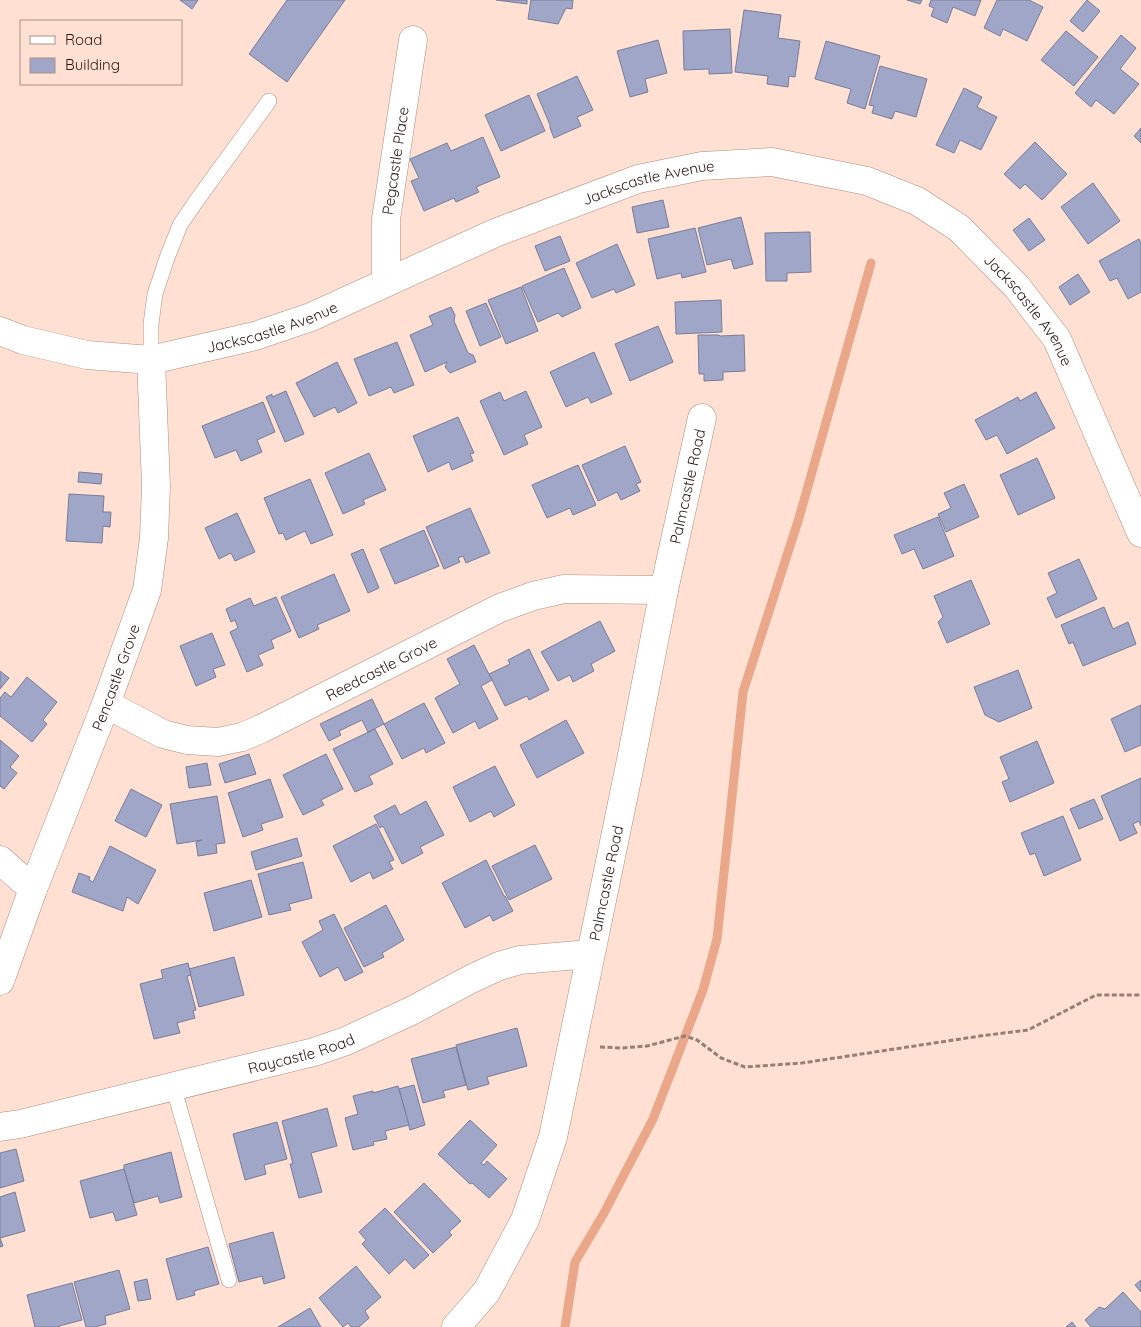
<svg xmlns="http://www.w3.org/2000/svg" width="1141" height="1327" font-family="Quicksand,sans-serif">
<rect width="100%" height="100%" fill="#ffe0d3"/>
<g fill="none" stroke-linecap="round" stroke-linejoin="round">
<polyline stroke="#eaa789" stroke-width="9" points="565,1327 575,1262 604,1213 653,1119 703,990 717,939 743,692 799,518 871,263"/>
</g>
<g fill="#a0a6c7" stroke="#767c9a">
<polygon points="180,0 198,0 192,9"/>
<polygon points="287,0 345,0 287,82 249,54"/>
<polygon points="496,0 527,0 527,4"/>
<polygon points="531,0 573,0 572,9 566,8 558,24 528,19"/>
<polygon points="907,0 922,0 920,4"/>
<polygon points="931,0 981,0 975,16 953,7 947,23 931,16 934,8 929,6"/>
<polygon points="997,0 1029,0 1043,7 1027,41 1003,29 1000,36 984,28"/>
<polygon points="1087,0 1100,11 1083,32 1070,21"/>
<polygon points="744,10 781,15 778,38 800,41 795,77 789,76 788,87 767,84 768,76 735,72"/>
<polygon points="730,29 732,73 709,74 709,69 684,70 683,31"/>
<polygon points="1066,31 1098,57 1074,86 1041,60"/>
<polygon points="1121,35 1136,48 1120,69 1139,84 1114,114 1096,100 1091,107 1075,93"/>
<polygon points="658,40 667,73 645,79 648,92 630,97 617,51"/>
<polygon points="826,41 880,56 865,109 847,103 851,89 815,79"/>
<polygon points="880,66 927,79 916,117 895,111 892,119 872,113 874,106 869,105"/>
<polygon points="577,76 593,110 577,117 581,126 554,138 550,128 550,125 537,94"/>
<polygon points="964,88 982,97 977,107 997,117 981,150 960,140 954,153 936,145"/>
<polygon points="529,95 545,131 501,151 485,115"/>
<polygon points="1141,128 1141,143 1134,136"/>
<polygon points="483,137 500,177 476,187 479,192 456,202 454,198 424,211 411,181 419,178 410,159 447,143 451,151"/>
<polygon points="1035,142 1067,174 1042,200 1025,184 1020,189 1004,174"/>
<polygon points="1093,183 1120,221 1088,244 1061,207"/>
<polygon points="663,200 669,227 637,233 632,207"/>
<polygon points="741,217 753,264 734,269 731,259 707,265 698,228"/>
<polygon points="1029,218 1045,240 1029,251 1013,230"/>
<polygon points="695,228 706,272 682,278 681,273 657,279 648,239"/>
<polygon points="810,232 811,272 787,273 787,281 766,281 765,233"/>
<polygon points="560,236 570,261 545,271 535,246"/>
<polygon points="1139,239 1141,243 1141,292 1128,299 1117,278 1110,281 1099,261"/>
<polygon points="617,244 635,285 616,293 614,289 592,298 576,263"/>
<polygon points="564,268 581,308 562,317 558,313 538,322 522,286"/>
<polygon points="1078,274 1090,292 1070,305 1059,287"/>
<polygon points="521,287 538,331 506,344 488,300"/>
<polygon points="721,300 722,332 676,334 675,302"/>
<polygon points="486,303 501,337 480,346 466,311"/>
<polygon points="451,307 455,315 454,321 468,353 473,355 476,362 450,373 445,367 447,362 425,372 410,335 433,325 429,316"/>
<polygon points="658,326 673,362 630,381 615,344"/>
<polygon points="698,335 719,335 720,336 744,335 745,371 723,372 723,380 704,381 704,374 699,374"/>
<polygon points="397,342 414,385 394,393 391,387 369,396 354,359"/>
<polygon points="594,352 612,394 591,403 588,397 566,407 550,372"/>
<polygon points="337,362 357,403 338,413 335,407 314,417 296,383"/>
<polygon points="286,391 304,434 285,442 266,397 272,394 272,397"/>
<polygon points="526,391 542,427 524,435 528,444 504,455 480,401 500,392 504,401"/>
<polygon points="1036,392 1055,428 1007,454 997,435 986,440 975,420 1018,397 1020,401"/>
<polygon points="263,402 275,432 257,440 262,452 241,461 236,450 215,458 202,426"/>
<polygon points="458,417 474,453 470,454 473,461 452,470 449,462 428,472 413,436"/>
<polygon points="625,446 641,482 636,484 640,491 621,500 617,492 598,501 582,465"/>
<polygon points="369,453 386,490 363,500 365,504 343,514 325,473"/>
<polygon points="1037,458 1055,498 1018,515 1000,475"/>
<polygon points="578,465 596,505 573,515 570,508 547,518 532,485"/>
<polygon points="79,472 102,474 101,484 78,482"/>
<polygon points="310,479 333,535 311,544 305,531 286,540 283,533 279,534 264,498"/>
<polygon points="964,484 979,517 946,532 938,514 951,508 944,493"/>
<polygon points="69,494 104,496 103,512 111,512 110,527 103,526 102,543 66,541"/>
<polygon points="470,508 490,553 466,563 463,556 458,558 460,562 444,569 426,527"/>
<polygon points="237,513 255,552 235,561 231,553 219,559 205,528"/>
<polygon points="938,517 954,556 923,569 914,549 902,554 894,535"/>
<polygon points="424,530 439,566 395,584 380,549"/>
<polygon points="363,549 379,588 368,593 351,554"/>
<polygon points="1079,559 1097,599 1056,618 1047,598 1057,593 1048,573"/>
<polygon points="334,574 350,611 317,625 319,629 299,638 281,597"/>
<polygon points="971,580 990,624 947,643 938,622 943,617 934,596"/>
<polygon points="276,597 291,631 271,640 274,648 258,655 263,665 247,672 230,632 238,628 235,620 231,622 226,609 250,598 254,606"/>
<polygon points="1104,607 1113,629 1128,622 1136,644 1083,666 1073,642 1069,644 1061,625"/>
<polygon points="600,621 615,651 591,664 594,671 573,682 570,675 558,681 541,652"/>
<polygon points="212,633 225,665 213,669 216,677 196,686 180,646"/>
<polygon points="474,645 492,680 481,686 498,719 479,729 475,721 453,733 435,698 460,684 447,659"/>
<polygon points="529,649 549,690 529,700 527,696 505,706 489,674 510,664 508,660"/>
<polygon points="1018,670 1032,708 999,722 985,715 974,687"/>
<polygon points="0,671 9,678 0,689"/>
<polygon points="27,677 57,702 43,720 47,724 32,742 0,716 0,698 5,692 11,697"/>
<polygon points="372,699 384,724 368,732 362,720 339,731 341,735 329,741 320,724"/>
<polygon points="424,703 445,743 426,753 424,748 402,759 384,724"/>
<polygon points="1141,705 1141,745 1125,752 1111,719"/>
<polygon points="566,720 584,753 537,778 520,745"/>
<polygon points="375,729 393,764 369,776 373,784 355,792 333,749"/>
<polygon points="0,740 19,756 10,767 17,773 4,789 0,786"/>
<polygon points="1037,741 1054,783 1010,802 1002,782 1009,779 1000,757"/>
<polygon points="249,754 256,774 225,783 219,764"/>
<polygon points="326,754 343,789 321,800 324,805 303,815 283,775"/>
<polygon points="207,763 211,785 189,788 186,767"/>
<polygon points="495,766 515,805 494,817 491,811 470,822 453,787"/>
<polygon points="1141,778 1141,826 1139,821 1133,824 1137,833 1120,841 1101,796"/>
<polygon points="270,779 283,817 261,824 263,830 243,837 228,793"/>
<polygon points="131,789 162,805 146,837 115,821"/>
<polygon points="217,796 225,843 216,844 217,853 198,856 196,842 202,840 177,844 170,804"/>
<polygon points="1094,799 1103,819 1079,829 1070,809"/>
<polygon points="426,801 444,835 420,847 423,853 402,864 383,826 380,828 374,816 395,805 400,815"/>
<polygon points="1063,816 1081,860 1044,876 1035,853 1030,855 1021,833"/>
<polygon points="376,824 394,860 389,862 393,869 373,879 370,872 351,882 333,846"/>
<polygon points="297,838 302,856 256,870 251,852"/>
<polygon points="535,845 552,879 509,900 492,866"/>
<polygon points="110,846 156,870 138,904 127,897 123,911 72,892 79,873 90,877 89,880 93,882"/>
<polygon points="486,860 504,896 505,896 513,911 493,921 490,915 465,928 442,883"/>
<polygon points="303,862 312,898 289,904 291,910 269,915 258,874"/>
<polygon points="251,880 262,917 214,931 204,893"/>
<polygon points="386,905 404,940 382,953 384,957 364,967 344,928"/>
<polygon points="334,914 363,972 345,981 338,967 320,977 302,942 323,930 319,921"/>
<polygon points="234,957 244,995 199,1007 189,969"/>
<polygon points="188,963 191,975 187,976 196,1010 193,1011 195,1018 177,1023 180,1033 154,1039 140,984 163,978 161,970"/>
<polygon points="517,1028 527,1066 487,1077 489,1084 468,1090 456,1045"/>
<polygon points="456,1047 466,1085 443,1091 445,1097 423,1103 411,1059"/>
<polygon points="414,1085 425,1125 410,1130 399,1089"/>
<polygon points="398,1086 409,1125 385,1131 387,1139 373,1142 374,1145 353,1150 345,1118 358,1114 353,1096 373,1091 373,1093"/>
<polygon points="327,1108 337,1146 311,1153 322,1192 299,1198 290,1164 293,1164 282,1121"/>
<polygon points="470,1120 497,1145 481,1163 484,1165 487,1161 507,1179 489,1198 472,1183 470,1184 438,1154"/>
<polygon points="277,1122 287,1159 264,1165 266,1174 245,1180 233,1134"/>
<polygon points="16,1149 24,1181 0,1188 0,1153"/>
<polygon points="171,1152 182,1197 160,1203 158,1196 134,1203 124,1169 124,1165"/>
<polygon points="124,1169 137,1215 116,1221 113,1212 90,1218 80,1181"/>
<polygon points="424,1183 461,1221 449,1232 452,1235 433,1253 394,1212"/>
<polygon points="15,1192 25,1231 0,1238 3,1246 0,1247 0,1197"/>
<polygon points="385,1208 429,1255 414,1269 405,1259 389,1274 362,1244 366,1240 359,1232"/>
<polygon points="273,1232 285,1278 264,1284 262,1276 239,1282 229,1244"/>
<polygon points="208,1247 219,1284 194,1291 195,1295 177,1300 166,1259"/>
<polygon points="356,1266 381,1297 365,1311 369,1318 359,1327 351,1327 348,1323 343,1327 319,1298"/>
<polygon points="119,1270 130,1309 105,1316 106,1324 95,1327 86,1327 74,1282"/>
<polygon points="147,1279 151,1299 138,1301 134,1282"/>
<polygon points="1141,1280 1141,1292 1135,1285"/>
<polygon points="72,1283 82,1320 59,1326 59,1327 35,1327 27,1295"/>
<polygon points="1123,1292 1141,1312 1141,1327 1091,1327 1085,1320 1099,1307 1105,1309"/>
<polygon points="310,1308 321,1327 278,1327"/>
<polygon points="1072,1322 1076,1327 1066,1327"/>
</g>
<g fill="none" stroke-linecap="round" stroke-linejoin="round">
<defs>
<g id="lane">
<polyline points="151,360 151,324 155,294 167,258 180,225 197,200 269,101"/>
<polyline points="173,1086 229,1280"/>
</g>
<g id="street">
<path id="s1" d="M 386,282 L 386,219 L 413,40"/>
<path id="s2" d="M 0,331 L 23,340 L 87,355 L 151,360 L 255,336 L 311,317 L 495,233 L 638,179 L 702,166 L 772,162 L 867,181 L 917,201 L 959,228 L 1017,287 L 1057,339 L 1141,533"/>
<path id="s3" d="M 106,704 L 163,734 L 187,740 L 218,742 L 242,737 L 261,729 L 500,608 L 533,596 L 564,589 L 664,590"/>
<polyline points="0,860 33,889"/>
<path id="s4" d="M 0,981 L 33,889 L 106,704 L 147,590 L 154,538 L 156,486 L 151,360"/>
<path id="s5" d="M 0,1127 L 20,1124 L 314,1052 L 346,1041 L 411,1011 L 471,979 L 499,966 L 520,960 L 590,954"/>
<path id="s6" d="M 456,1327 L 487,1291 L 525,1220 L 553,1137 L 631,760 L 664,590 L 702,418"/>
</g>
</defs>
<use href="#lane" stroke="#af8c7d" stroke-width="16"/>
<use href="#street" stroke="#af8c7d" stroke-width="29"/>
<polyline stroke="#968076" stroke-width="3" stroke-dasharray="5 2.5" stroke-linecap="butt" points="600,1047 622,1048 647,1046 685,1036 697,1040 721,1058 745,1067 802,1063 980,1036 1028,1030 1096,995 1141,995"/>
<use href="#lane" stroke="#fff" stroke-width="15"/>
<use href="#street" stroke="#fff" stroke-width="28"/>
</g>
<g text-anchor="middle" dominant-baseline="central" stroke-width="4.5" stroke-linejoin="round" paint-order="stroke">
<g font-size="15" fill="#261913" stroke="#ffe0d3">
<text stroke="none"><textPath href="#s1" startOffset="122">Pegcastle Place</textPath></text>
<text stroke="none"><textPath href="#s2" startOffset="685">Jackscastle Avenue</textPath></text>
<text stroke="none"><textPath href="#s2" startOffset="1120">Jackscastle Avenue</textPath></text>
<text stroke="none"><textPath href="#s2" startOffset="280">Jackscastle Avenue</textPath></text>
<text stroke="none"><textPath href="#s6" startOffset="880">Palmcastle Road</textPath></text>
<text stroke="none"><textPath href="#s3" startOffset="300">Reedcastle Grove</textPath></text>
<text stroke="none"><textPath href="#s4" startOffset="325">Pencastle Grove</textPath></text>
<text stroke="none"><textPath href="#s6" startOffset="475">Palmcastle Road</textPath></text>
<text stroke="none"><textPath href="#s5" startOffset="310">Raycastle Road</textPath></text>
</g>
</g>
<rect x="20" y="20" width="162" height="65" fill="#ffe0d3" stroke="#a89086"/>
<rect x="30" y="36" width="25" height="8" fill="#ffffff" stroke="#a89086"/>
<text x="65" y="45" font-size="15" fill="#261913">Road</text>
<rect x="30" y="58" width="25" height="15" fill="#a0a6c7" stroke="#a89086"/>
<text x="65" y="70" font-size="15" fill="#261913">Building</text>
</svg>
